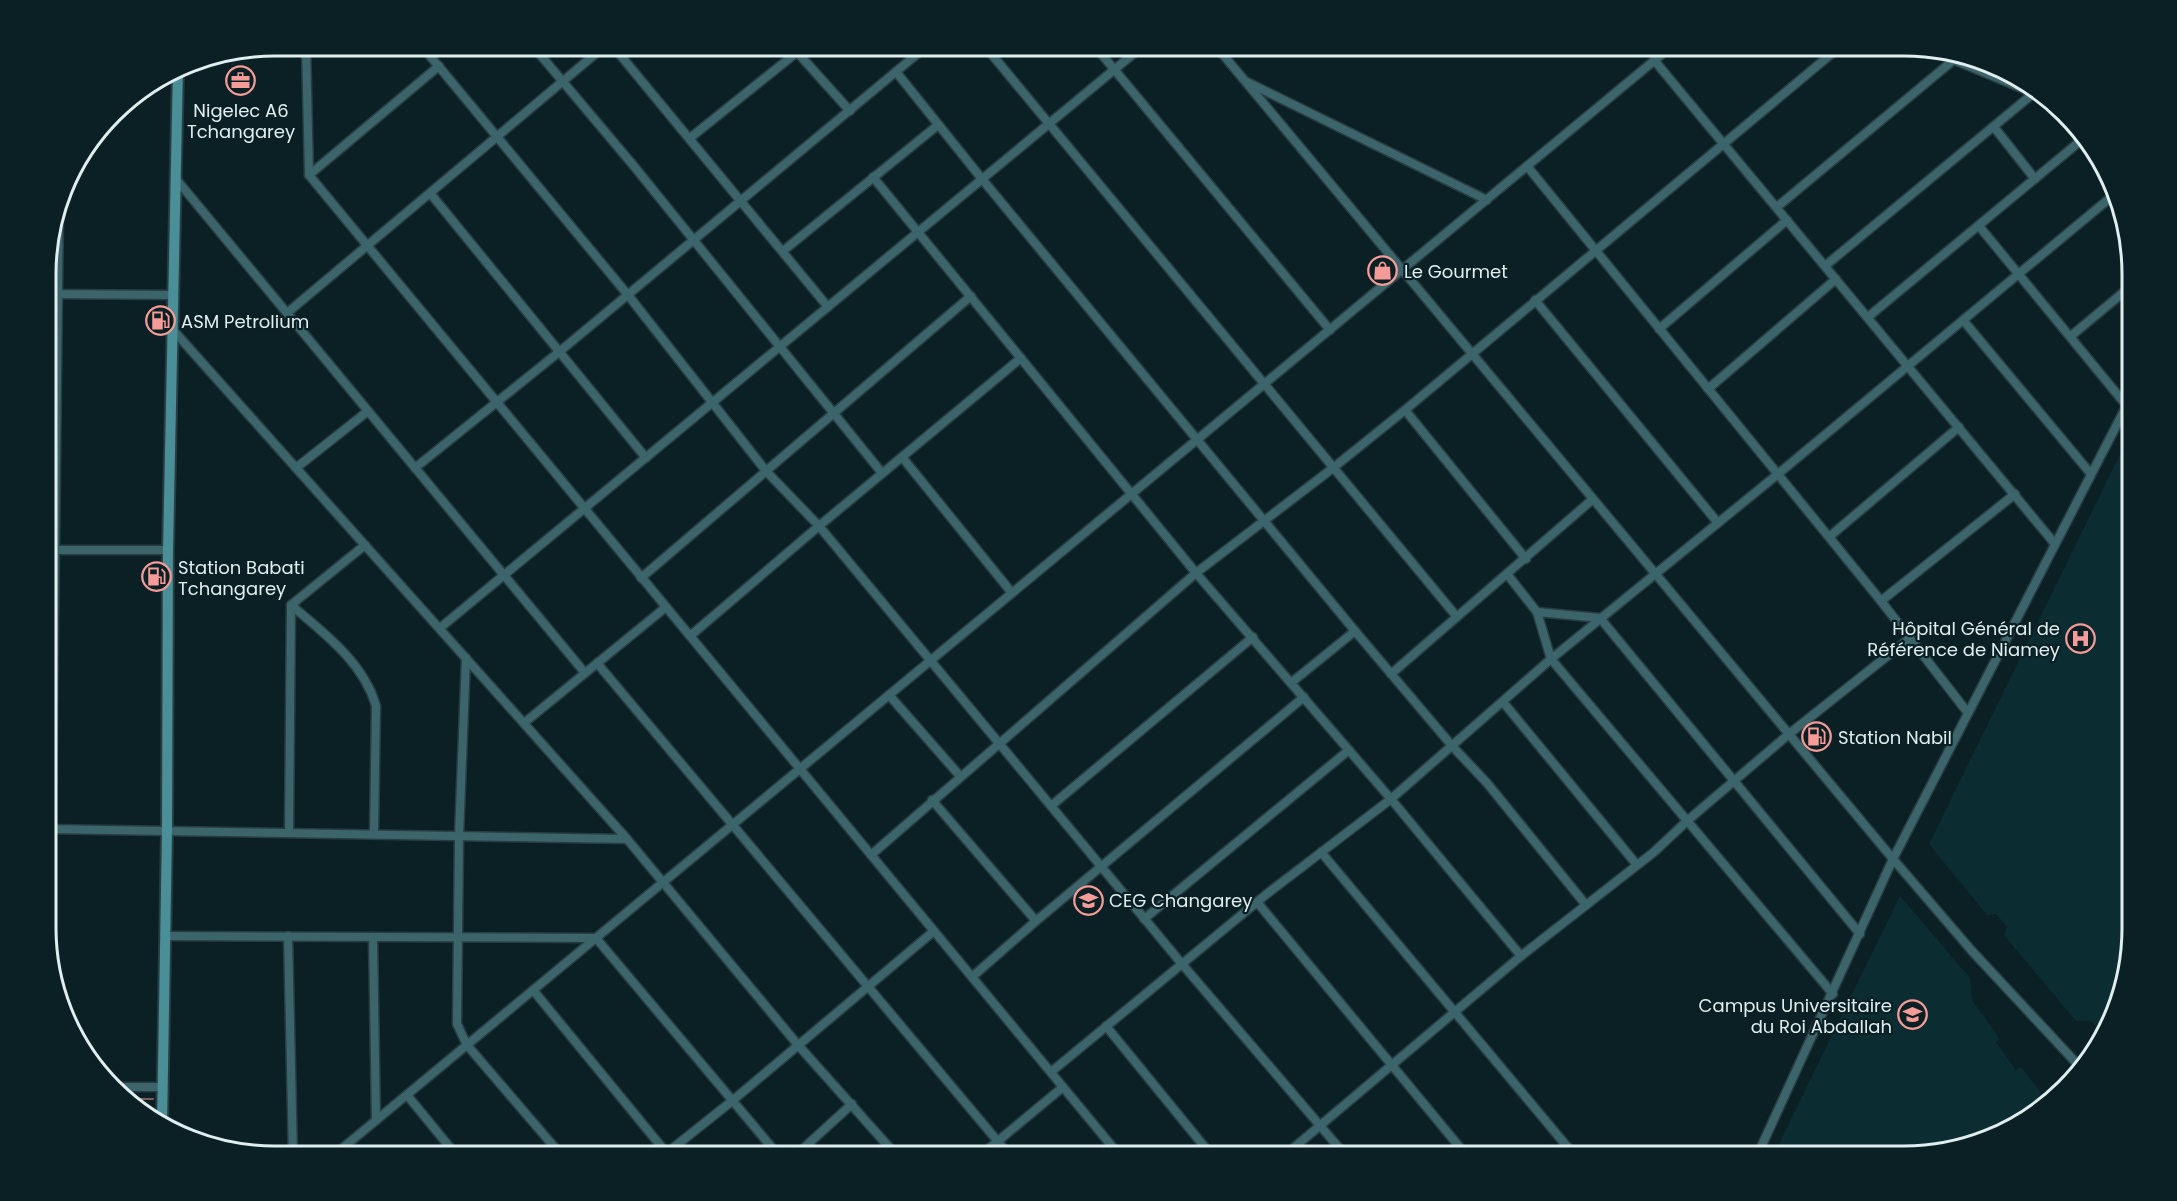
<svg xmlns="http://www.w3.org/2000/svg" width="2177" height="1201" font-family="Poppins,sans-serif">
<rect width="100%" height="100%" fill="#0a2024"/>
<g fill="#0b2d32">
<polygon points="2131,432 2132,942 2104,1035 2091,1021 2076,1021 2004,935 2007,927 1996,914 1987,915 1929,844"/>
<polygon points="1900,896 1970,978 1972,1000 2000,1039 1996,1042 2016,1070 2021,1067 2048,1102 2018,1125 1918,1156 1773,1156"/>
</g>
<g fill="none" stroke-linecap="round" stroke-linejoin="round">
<polyline stroke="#80605e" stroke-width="2" points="132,1099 153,1099"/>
<defs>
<g id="street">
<polyline points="306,45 309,175 1120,1156"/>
<polyline points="421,45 628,295 766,471 819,526 1182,964 1346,1156"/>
<polyline points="532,45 633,165 882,473"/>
<polyline points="612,45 828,307"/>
<polyline points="984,45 1457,617"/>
<polyline points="1094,45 1330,330"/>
<polyline points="1215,45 1893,859 1972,951 2081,1068"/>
<polyline points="1923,47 2036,94"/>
<polyline points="797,52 850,111"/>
<polyline points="1654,60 2055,544"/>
<polyline points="897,73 982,179 1355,631 1453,747 1487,783 1586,905"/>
<polyline points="1247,82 1487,200"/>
<polyline points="1994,127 2035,179"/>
<polyline points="690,138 806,45"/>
<polyline points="1527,166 1881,601 1968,713"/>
<polyline points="309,175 439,66"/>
<polyline points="873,177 1196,573 1391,799 1521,956"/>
<polyline points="176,179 585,673"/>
<polyline points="430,193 646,458"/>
<polyline points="1777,207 1962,53"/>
<polyline points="1979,226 2131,411"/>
<polyline points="783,251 938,125"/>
<polyline points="1825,266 2035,92"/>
<polyline points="47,294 174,295"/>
<polyline points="1535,300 1718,523"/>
<polyline points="287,313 606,45"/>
<polyline points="1868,317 2084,138"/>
<polyline points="1963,320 2091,474"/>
<polyline points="1659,329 1787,220"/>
<polyline points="173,330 627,839 798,1045 897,1156"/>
<polyline points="2071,336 2131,286"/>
<polyline points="1708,389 1836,279"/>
<polyline points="1405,410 1526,559"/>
<polyline points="902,457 1012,593"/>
<polyline points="296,468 368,411"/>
<polyline points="415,468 559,352 928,45"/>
<polyline points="1829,537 1959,427"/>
<polyline points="47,550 168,550"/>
<polyline points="1507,574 1537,612 1551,659 1833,994"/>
<polyline points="641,578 971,296"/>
<polyline points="1881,601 2015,494"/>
<path d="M 291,605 C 324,633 364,663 376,706 L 374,834"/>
<polyline points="1537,612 1600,618 1860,934"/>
<polyline points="440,628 1144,45"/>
<polyline points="690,636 819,526 1021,358"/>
<polyline points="466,658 459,836 457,1024 467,1045 562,1156"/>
<polyline points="597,663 1010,1156"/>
<polyline points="1391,674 1593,499"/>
<polyline points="1292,682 1355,631"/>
<polyline points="889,695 960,776"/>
<polyline points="1503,702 1637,865"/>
<polyline points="524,723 666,607"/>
<polyline points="932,800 1036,921"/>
<polyline points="1051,806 1253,637"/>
<polyline points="47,829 627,839"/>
<polyline points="289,833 291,605 365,545"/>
<polyline points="1321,852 1575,1156"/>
<polyline points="871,855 1196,573 1333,468 1405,410 1842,45"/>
<polyline points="1257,902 1467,1156"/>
<polyline points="1144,919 1349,750"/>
<polyline points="165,936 596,938 779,1156"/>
<polyline points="288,936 293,1156"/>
<polyline points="373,937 376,1120"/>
<polyline points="50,966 59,206"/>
<polyline points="972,977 1036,921 1304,697"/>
<polyline points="533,990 669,1156"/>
<polyline points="1106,1026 1212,1156"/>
<polyline points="1051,1072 1268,893 1391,799 1551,659 1778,474 2116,193"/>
<polyline points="118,1087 162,1087"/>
<polyline points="407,1095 457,1156"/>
<polyline points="333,1156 1673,45"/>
<polyline points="663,1156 732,1101 934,931"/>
<polyline points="795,1156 852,1104"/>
<polyline points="980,1156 1063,1087"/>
<polyline points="1284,1156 1521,956 1654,852 1687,821 1789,734 1910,638"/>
<polyline points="1757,1156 1893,859 2127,405 2131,401"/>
</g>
<polyline id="secondary" points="162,1127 167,831 168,550 178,67"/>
</defs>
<use href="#street" stroke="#283d41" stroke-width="11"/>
<use href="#secondary" stroke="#283d41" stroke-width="14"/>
<use href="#street" stroke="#3c646b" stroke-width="8"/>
<use href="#secondary" stroke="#4a8e98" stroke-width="10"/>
</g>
<defs>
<symbol id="office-ring" viewBox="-11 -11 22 22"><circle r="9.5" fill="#0a2024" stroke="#f59b98" stroke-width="1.5"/><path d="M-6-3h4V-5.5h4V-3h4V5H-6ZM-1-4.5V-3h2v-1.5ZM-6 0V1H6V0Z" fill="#f59b98"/></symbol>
<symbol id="shop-ring" viewBox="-11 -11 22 22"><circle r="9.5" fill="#0a2024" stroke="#f59b98" stroke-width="1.5"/><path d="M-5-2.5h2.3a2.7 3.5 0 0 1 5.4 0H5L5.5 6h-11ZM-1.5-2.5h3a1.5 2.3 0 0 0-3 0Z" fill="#f59b98"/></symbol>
<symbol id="fuel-ring" viewBox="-11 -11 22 22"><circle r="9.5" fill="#0a2024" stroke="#f59b98" stroke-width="1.5"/><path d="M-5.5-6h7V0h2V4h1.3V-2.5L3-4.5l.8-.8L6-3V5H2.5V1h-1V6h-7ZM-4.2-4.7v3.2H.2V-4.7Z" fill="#f59b98"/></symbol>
<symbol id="hospital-ring" viewBox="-11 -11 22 22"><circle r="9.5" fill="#0a2024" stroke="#f59b98" stroke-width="1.5"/><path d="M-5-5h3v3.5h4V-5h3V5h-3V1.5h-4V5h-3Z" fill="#f59b98"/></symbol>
<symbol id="school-ring" viewBox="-11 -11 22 22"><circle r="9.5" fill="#0a2024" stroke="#f59b98" stroke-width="1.5"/><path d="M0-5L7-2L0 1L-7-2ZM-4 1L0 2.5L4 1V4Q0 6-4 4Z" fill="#f59b98"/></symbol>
<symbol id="university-ring" viewBox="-11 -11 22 22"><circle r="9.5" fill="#0a2024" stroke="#f59b98" stroke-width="1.5"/><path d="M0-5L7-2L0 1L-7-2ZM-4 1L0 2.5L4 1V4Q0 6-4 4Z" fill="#f59b98"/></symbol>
</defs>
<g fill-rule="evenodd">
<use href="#office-ring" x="224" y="64" width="33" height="33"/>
<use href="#shop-ring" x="1366" y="254" width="33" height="33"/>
<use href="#fuel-ring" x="144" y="304" width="33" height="33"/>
<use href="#fuel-ring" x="140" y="560" width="33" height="33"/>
<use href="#hospital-ring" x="2064" y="622" width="33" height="33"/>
<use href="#fuel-ring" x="1800" y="720" width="33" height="33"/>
<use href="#school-ring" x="1072" y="884" width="33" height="33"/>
<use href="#university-ring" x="1896" y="998" width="33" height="33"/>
</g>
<g text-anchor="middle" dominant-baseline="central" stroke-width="4.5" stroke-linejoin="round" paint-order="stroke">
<g font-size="18" fill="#e1eef0" stroke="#0a2024" text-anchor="start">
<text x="241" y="110" text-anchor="middle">Nigelec A6<tspan x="241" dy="21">Tchangarey</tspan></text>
<text x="1404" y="271">Le Gourmet</text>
<text x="181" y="321">ASM Petrolium</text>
<text x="178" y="567">Station Babati<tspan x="178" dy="21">Tchangarey</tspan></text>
<text x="2060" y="628" text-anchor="end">Hôpital Général de<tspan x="2060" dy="21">Référence de Niamey</tspan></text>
<text x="1838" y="737">Station Nabil</text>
<text x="1109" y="900">CEG Changarey</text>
<text x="1892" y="1005" text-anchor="end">Campus Universitaire<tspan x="1892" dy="21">du Roi Abdallah</tspan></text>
</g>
</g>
<path d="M0 0H2177V1201H0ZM274 56H1904A218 218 0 0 1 2122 274V928A218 218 0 0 1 1904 1146H274A218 218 0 0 1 56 928V274A218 218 0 0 1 274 56Z" fill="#0a2024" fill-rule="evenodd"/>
<path fill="none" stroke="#e1eef0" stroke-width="3" d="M274 56H1904A218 218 0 0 1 2122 274V928A218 218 0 0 1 1904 1146H274A218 218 0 0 1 56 928V274A218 218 0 0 1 274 56Z"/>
</svg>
